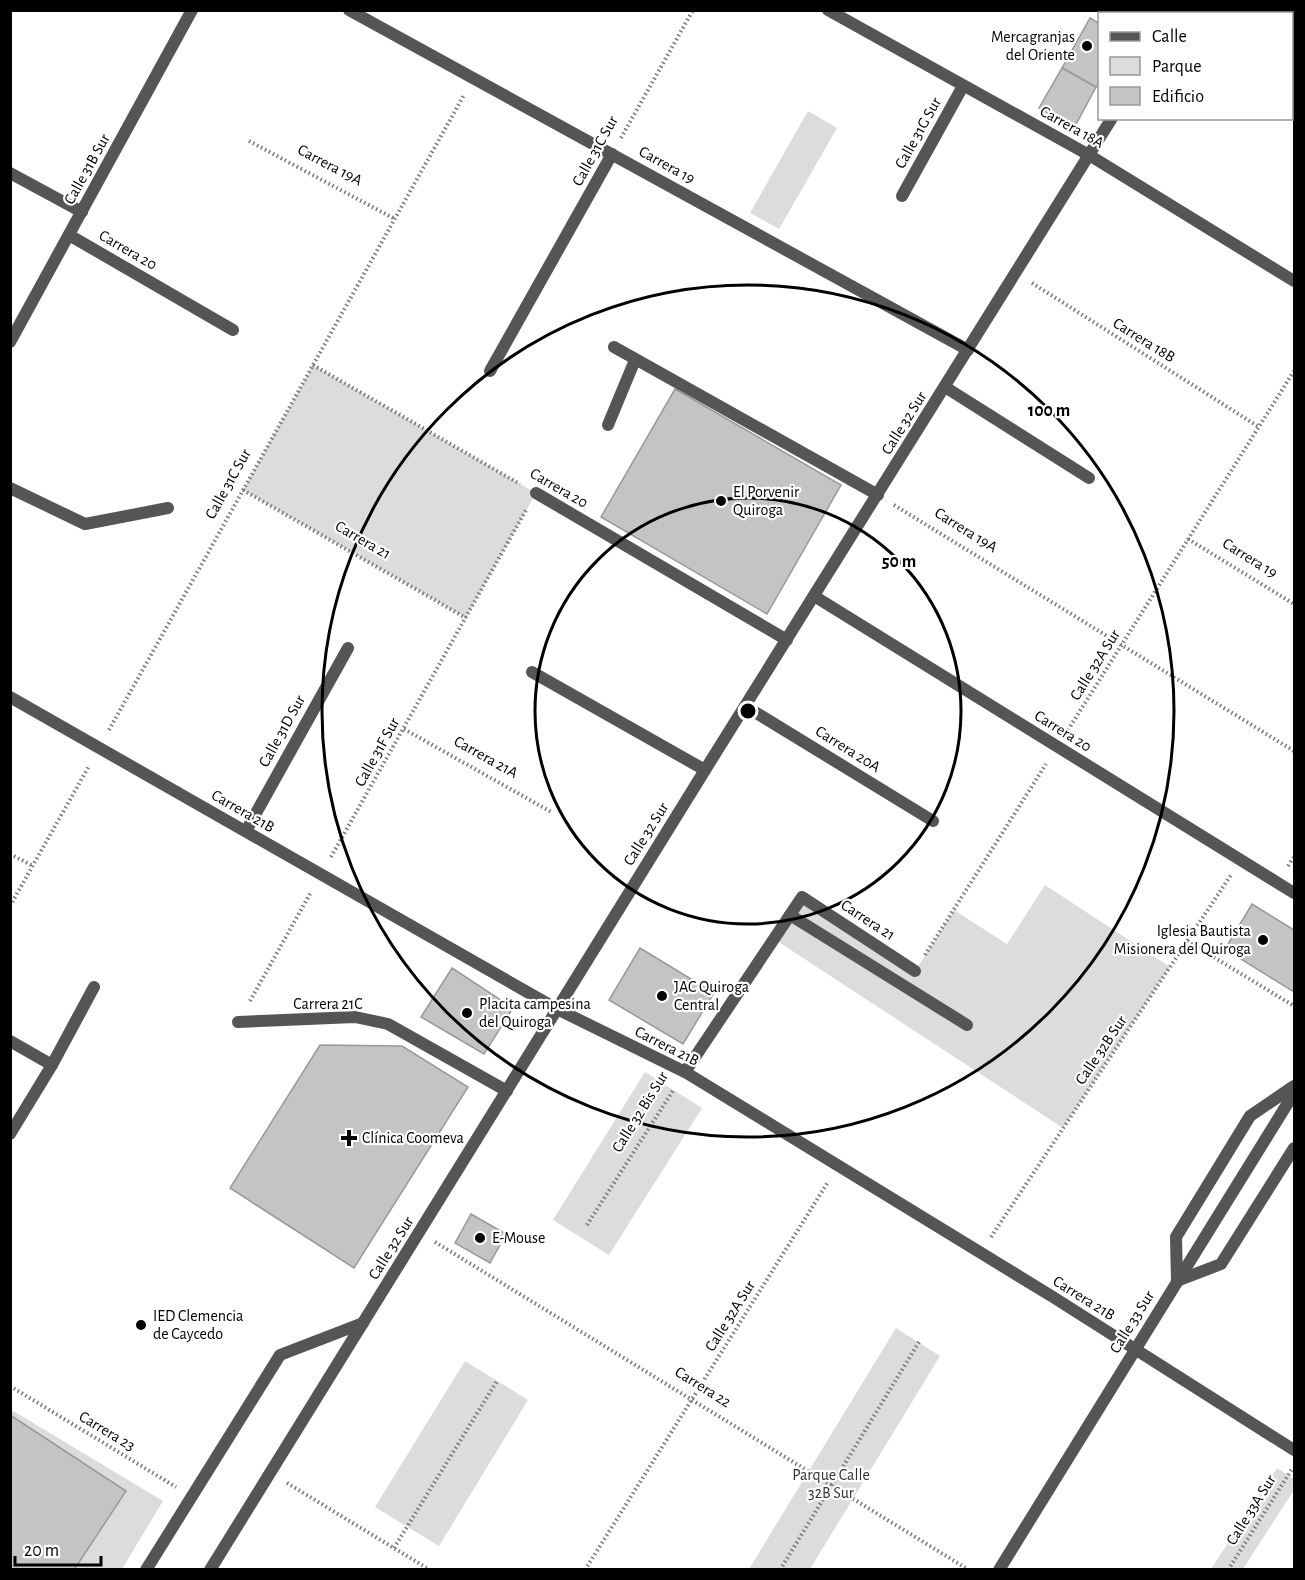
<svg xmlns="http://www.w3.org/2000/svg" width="1305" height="1580" font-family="'Alegreya Sans',sans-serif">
<rect width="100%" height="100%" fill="#fff"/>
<g fill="#dcdcdc">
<polygon points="808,111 837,128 779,229 750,213"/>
<polygon points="313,365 536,493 466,618 243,490"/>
<polygon points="1045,885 1170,967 1063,1128 774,939 802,897 915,971 954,910 1007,944"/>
<polygon points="645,1072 702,1108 609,1255 553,1220"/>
<polygon points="896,1328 940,1356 810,1569 749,1569"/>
<polygon points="465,1361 528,1400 439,1546 375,1507"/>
<polygon points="10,1409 163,1501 122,1569 11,1569"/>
<polygon points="1277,1468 1294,1479 1294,1490 1243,1569 1211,1569"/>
</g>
<g fill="#c4c4c4" stroke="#999" stroke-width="1.5">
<polygon points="1090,18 1100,24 1100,82 1096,87 1062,68"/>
<polygon points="1062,68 1096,87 1074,128 1039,108"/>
<polygon points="675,389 841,485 767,614 601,517"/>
<polygon points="1252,904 1294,930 1294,992 1225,949"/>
<polygon points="640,948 714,993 683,1044 609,1000"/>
<polygon points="452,968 513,1008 484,1054 421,1017"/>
<polygon points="320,1045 402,1046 468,1087 354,1268 230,1188"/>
<polygon points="471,1214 506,1234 490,1263 455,1243"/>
<polygon points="10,1415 126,1491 74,1570 10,1570"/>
</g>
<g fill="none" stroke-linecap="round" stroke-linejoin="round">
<g stroke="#777" stroke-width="4" stroke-dasharray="1.5 3" stroke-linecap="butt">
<polyline points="621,138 693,10"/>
<polyline points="249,141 395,219"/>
<polyline points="1032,283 1259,427"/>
<polyline points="313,365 520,484"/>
<polyline points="243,490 466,618"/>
<polyline points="894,505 1294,751"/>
<polyline points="1188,539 1294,604"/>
<polyline points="404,729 553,813"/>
<polyline points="109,730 464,95"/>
<polyline points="1068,730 1294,371"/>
<polyline points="10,854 33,866"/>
<polyline points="331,857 526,510"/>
<polyline points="1288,866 1294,857"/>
<polyline points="10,906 89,766"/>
<polyline points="1187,941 1294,1006"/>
<polyline points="925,955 1046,764"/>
<polyline points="250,1001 311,892"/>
<polyline points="587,1225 674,1089"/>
<polyline points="991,1237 1231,875"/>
<polyline points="435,1242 969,1570"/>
<polyline points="10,1386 176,1487"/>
<polyline points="287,1483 430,1570"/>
<polyline points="394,1548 497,1381"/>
<polyline points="585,1570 828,1182"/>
<polyline points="780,1570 919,1342"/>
<polyline points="1228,1570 1292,1469"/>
</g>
<g stroke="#555" stroke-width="12">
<polyline points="1292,102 1294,103"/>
<polyline points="902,196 963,86"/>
<polyline points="608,425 635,360"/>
<polyline points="10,488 85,524 168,508"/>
<polyline points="790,915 967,1025"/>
<polyline points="1294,1086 1250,1116 1176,1237 1177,1281 1221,1264 1294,1148"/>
<polyline points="146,1570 280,1355 363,1323"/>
</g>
<g stroke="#555" stroke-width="12">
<polyline points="349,10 968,350"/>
<polyline points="828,10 1089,155 1294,281"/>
<polyline points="1137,10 1142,14"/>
<polyline points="1179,14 1180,10"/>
<polyline points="10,173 82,212"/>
<polyline points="69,235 233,330"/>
<polyline points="10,342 192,10"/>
<polyline points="614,347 878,495"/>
<polyline points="490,371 612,154"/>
<polyline points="945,387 1089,478"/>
<polyline points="536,493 787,640"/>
<polyline points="814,596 1294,893"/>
<polyline points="532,672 705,770"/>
<polyline points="10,697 557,1009 685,1072 1053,1297 1294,1450"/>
<polyline points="745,706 933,821"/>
<polyline points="246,831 348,648"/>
<polyline points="238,1022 355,1017 388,1024 507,1091"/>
<polyline points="10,1041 52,1065"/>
<polyline points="685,1072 802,897 915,971"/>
<polyline points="10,1134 52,1065 94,987"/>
<polyline points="210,1570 705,770 1112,118"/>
</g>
<polyline stroke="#555" stroke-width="12" points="999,1570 1294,1093"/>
</g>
<g fill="none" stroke="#000" stroke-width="3">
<circle cx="748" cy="711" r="213"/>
<circle cx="748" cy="711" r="426"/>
</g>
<g fill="#000" stroke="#fff" stroke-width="2">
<circle cx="1087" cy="46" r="6"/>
<circle cx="721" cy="501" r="6"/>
<circle cx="1263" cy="940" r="6"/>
<circle cx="662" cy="996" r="6"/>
<circle cx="467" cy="1013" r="6"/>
<path d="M346 1129h6v6h6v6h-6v6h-6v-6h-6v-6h6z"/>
<circle cx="480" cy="1238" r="6"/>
<circle cx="141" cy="1325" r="6"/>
</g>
<g text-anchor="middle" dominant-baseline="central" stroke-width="4.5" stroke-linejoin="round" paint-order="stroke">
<g font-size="16" fill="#000" stroke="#fff" text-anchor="start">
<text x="1075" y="37" text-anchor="end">Mercagranjas<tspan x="1075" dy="18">del Oriente</tspan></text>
<text x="733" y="492">El Porvenir<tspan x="733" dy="18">Quiroga</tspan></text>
<text x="1251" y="931" text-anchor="end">Iglesia Bautista<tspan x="1251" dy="18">Misionera del Quiroga</tspan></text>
<text x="674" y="987">JAC Quiroga<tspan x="674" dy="18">Central</tspan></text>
<text x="479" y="1004">Placita campesina<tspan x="479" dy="18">del Quiroga</tspan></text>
<text x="362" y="1138">Clínica Coomeva</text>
<text x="492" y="1238">E-Mouse</text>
<text x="153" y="1316">IED Clemencia<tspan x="153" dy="18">de Caycedo</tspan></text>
</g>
<g font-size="16" fill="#000" stroke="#fff">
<text transform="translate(1072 127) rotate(29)">Carrera 18A</text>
<text transform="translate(918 133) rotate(-61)">Calle 31G Sur</text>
<text transform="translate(595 151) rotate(-61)">Calle 31C Sur</text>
<text transform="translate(330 165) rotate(28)">Carrera 19A</text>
<text transform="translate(667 165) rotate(29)">Carrera 19</text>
<text transform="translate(87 169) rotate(-61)">Calle 31B Sur</text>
<text transform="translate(128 250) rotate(30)">Carrera 20</text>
<text transform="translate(1144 340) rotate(32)">Carrera 18B</text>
<text transform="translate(904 423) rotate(-58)">Calle 32 Sur</text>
<text transform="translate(228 484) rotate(-61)">Calle 31C Sur</text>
<text transform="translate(559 488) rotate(30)">Carrera 20</text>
<text transform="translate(966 530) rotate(32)">Carrera 19A</text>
<text transform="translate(363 540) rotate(30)">Carrera 21</text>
<text transform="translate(1250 558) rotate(32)">Carrera 19</text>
<text transform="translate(1095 665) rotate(-58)">Calle 32A Sur</text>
<text transform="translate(282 731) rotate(-61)">Calle 31D Sur</text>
<text transform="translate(1063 731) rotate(32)">Carrera 20</text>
<text transform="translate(848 749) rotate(32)">Carrera 20A</text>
<text transform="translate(377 752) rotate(-61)">Calle 31F Sur</text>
<text transform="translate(486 757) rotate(29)">Carrera 21A</text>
<text transform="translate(243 811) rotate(30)">Carrera 21B</text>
<text transform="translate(646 834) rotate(-58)">Calle 32 Sur</text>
<text transform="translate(868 920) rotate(33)">Carrera 21</text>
<text x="328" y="1004">Carrera 21C</text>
<text transform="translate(667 1046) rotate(27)">Carrera 21B</text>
<text transform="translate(1101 1050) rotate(-56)">Calle 32B Sur</text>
<text transform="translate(640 1112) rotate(-58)">Calle 32 Bis Sur</text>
<text transform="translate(391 1248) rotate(-58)">Calle 32 Sur</text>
<text transform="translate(1084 1298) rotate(32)">Carrera 21B</text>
<text transform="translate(730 1316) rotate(-58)">Calle 32A Sur</text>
<text transform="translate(1132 1322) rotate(-58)">Calle 33 Sur</text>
<text transform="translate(703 1387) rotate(32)">Carrera 22</text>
<text transform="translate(107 1431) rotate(31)">Carrera 23</text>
<text transform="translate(1251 1510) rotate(-58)">Calle 33A Sur</text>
</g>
<g font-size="16" fill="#333" stroke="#fff">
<text x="831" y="1475">Parque Calle<tspan x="831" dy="18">32B Sur</tspan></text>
</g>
</g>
<circle cx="748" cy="711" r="9" fill="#000" stroke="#fff" stroke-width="3"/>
<g font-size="18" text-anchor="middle" font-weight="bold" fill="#000" stroke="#fff" stroke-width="4.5" stroke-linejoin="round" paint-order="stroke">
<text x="1049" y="416">100 m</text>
<text x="899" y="567">50 m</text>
</g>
<rect width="1305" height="1580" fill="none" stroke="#000000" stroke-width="24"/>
<rect x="1098" y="12" width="195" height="108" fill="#ffffff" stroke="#999999" stroke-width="1.5"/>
<rect x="1110" y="32" width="30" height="9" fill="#555555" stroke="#999999" stroke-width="1.5"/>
<text x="1152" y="42" font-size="18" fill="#000000">Calle</text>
<rect x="1110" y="57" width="30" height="18" fill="#dcdcdc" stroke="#999999" stroke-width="1.5"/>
<text x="1152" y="72" font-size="18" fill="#000000">Parque</text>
<rect x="1110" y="87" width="30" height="18" fill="#c4c4c4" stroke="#999999" stroke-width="1.5"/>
<text x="1152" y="102" font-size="18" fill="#000000">Edificio</text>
<path d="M15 1556v9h86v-9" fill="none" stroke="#000000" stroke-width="3"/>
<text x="24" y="1556" font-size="18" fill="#000000" stroke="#ffffff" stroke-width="4.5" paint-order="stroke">20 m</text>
</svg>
